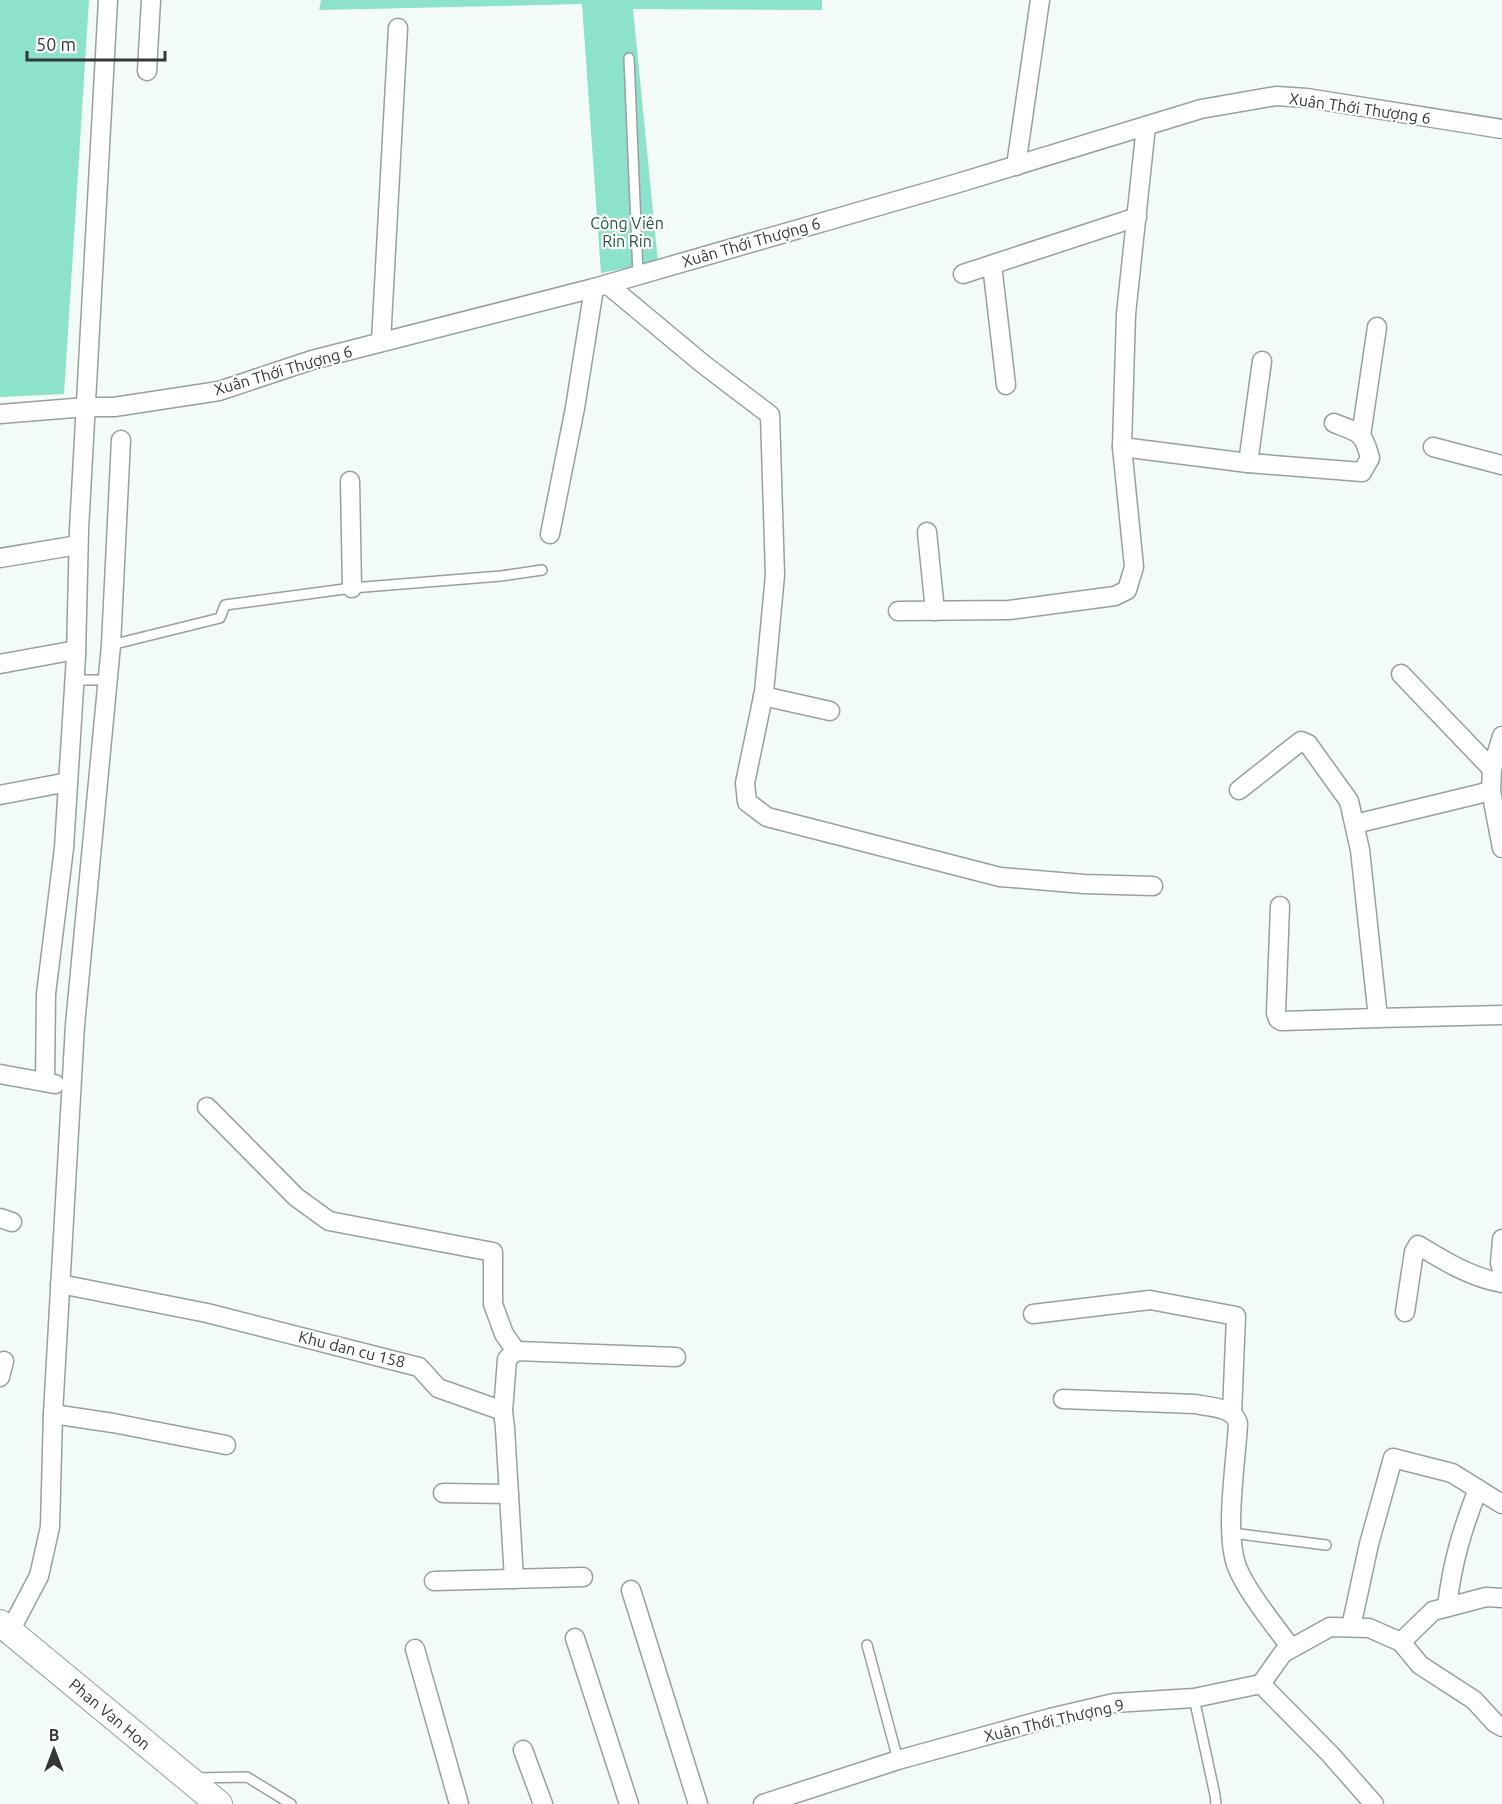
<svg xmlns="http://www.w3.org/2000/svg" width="1502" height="1804" font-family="Ubuntu,sans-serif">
<rect width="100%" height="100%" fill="#f2fbf8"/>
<g fill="#8ce2cb">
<polygon points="0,0 89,0 64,394 0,397"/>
<polygon points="321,0 822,0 822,10 633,9 658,262 601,273 582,4 319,10"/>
</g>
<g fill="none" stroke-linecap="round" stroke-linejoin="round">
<defs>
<g id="lane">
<polyline points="629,58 638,274"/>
<polyline points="111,645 220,618 225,605 352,588 501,576 542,570"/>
<polyline points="74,680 107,680"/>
<polyline points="1232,1533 1326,1545"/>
<polyline points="867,1645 898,1760"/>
<polyline points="1194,1698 1215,1795 1216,1804"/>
<polyline points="196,1778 247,1777 291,1804"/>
</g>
<g id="street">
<polyline points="147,71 151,0"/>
<path d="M 1146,126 L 1126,314 L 1122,447 L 1248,463 L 1362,472 L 1370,458 C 1363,431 1359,433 1334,423"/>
<polyline points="1016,166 1040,0"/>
<polyline points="992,265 1006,385"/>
<polyline points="963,274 1137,217"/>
<polyline points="607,284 703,364 770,415 775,575 764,692 745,783 747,802 767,817 1000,877 1084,884 1153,886"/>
<polyline points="381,342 398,28"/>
<polyline points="0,414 86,407 114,407 219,391 312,360 594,288 955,184 1201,109 1276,96 1307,98 1502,129"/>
<polyline points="1361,436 1377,327"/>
<polyline points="1433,447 1502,465"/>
<polyline points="1248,463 1262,361"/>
<polyline points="350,481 352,588"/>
<polyline points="927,532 935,611"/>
<polyline points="550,534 575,408 594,288"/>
<polyline points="0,558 78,545"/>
<polyline points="898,611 1009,610 1115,596 1127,590 1134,567 1122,447"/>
<polyline points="0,664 76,650"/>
<polyline points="1401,674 1492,769"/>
<polyline points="763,696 830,711"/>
<polyline points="1502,736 1492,769 1491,791 1502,848"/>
<polyline points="1239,790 1301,741 1308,744 1349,801 1360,850 1378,1018 1502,1015"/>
<polyline points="0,795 68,782"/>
<polyline points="1355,824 1491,791"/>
<polyline points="1280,906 1276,1013 1278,1019 1281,1021 1378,1018"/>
<polyline points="0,1074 55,1084"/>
<polyline points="45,1082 46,994 64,848 76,656 79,530 108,0"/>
<polyline points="207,1107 296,1197 329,1221 493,1252 493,1304 504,1334 516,1351"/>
<polyline points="0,1218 12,1222"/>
<polyline points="1502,1239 1500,1263 1502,1270"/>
<polyline points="60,1284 207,1313 419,1367 438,1388 503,1411 505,1428 514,1579"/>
<path d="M 1405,1312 L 1414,1252 L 1418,1245 C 1446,1262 1470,1277 1502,1283"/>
<polyline points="1033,1314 1150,1300 1236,1316 1232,1413"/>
<polyline points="0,1377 4,1361"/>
<path d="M 1063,1399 L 1195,1404 C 1209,1407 1235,1407 1238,1424 C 1236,1463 1224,1533 1237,1567 C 1247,1592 1275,1626 1291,1648"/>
<polyline points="503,1411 507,1359 516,1351 676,1357"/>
<polyline points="53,1414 113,1423 226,1445"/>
<polyline points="443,1493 509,1494"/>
<polyline points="434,1581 583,1577"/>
<polyline points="631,1590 698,1804"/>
<path d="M 1447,1607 C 1452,1563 1462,1530 1478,1489"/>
<polyline points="1351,1627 1369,1544 1393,1458 1452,1473 1502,1504"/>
<polyline points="10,1631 39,1576 50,1527 53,1414 75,1025 111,645 121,440"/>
<polyline points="575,1638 629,1804"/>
<polyline points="1401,1642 1420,1665 1474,1700 1495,1723 1502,1727"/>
<polyline points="415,1649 459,1804"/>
<polyline points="1261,1684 1283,1653 1330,1627 1369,1628 1401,1642 1433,1611 1486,1597 1502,1598"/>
<polyline points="1261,1684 1330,1754 1374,1804"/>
<polyline points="523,1750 543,1804"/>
<polyline points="763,1804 898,1760 1050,1718 1114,1703 1194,1698 1261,1684"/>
</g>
<polyline id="secondary" points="0,1623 219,1804"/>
</defs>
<use href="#lane" stroke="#98a09e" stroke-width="12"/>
<use href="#street" stroke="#98a09e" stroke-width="21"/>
<use href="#secondary" stroke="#98a09e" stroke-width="28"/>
<use href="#lane" stroke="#fff" stroke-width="9"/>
<use href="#street" stroke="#fff" stroke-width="18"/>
<use href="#secondary" stroke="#fff" stroke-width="26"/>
</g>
<g text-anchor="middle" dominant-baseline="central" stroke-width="4.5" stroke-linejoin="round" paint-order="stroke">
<g font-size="16" fill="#333736" stroke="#fff">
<text transform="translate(1360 108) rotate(8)">Xuân Thới Thượng 6</text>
<text transform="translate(751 242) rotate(-16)">Xuân Thới Thượng 6</text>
<text transform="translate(283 370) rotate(-16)">Xuân Thới Thượng 6</text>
<text transform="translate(352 1349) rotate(14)">Khu dan cu 158</text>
<text transform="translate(110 1714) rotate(40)">Phan Van Hon</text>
<text transform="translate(1054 1720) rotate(-13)">Xuân Thới Thượng 9</text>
</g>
<g font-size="16" fill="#215448" stroke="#fff">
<text x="627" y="223">Công Viên<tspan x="627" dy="18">Rin Rin</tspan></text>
</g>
</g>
<g transform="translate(54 1750)" stroke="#ffffff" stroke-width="4.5" paint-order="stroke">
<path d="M0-4.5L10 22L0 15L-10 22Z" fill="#333736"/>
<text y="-9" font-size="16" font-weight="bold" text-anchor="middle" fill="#333736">B</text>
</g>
<path d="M27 51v9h138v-9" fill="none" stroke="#333736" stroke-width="3"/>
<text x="36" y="51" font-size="18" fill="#333736" stroke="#ffffff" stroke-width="4.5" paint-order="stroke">50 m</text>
</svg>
